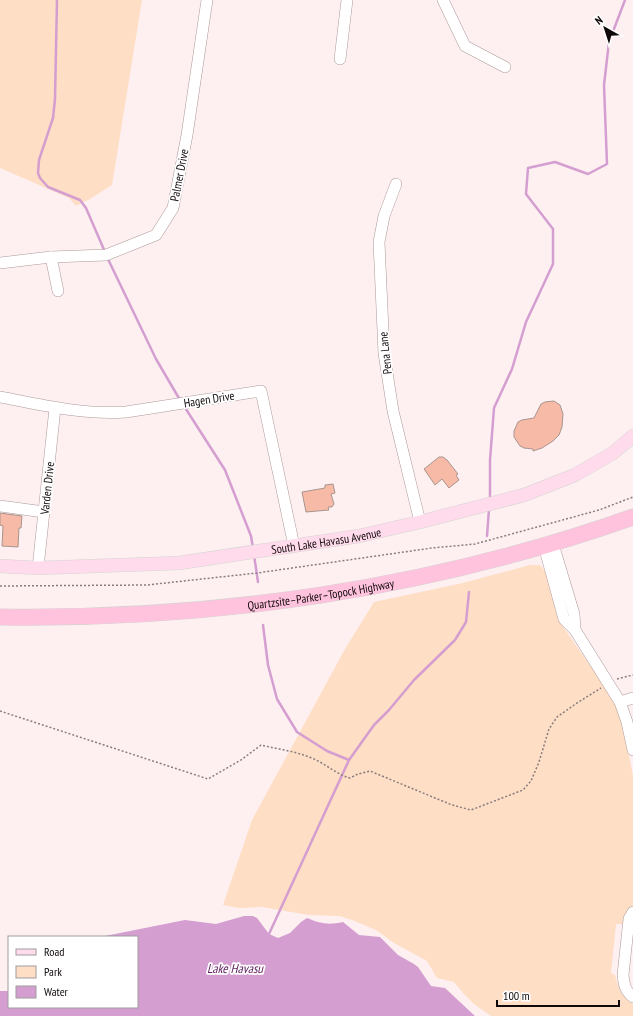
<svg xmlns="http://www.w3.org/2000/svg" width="633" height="1016" font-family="'PT Sans Narrow',sans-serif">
<rect width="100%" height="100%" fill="#fef0f1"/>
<g fill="#fedec4">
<polygon points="0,0 142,0 112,185 90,199 76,206 69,198 0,168"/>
<path d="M 530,565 L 540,565 L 549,576 L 561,624 L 610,694 L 617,707 L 623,725 L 633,776 L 633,905 L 624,924 L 616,924 L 611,973 L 615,975 C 618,987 621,997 633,1004 L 633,1016 L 491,1016 L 474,1004 L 463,993 L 454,982 L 437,978 L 427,961 L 394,943 L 376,930 L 352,920 L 340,916 L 309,915 L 262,907 L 240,908 L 223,905 L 252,820 L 345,649 L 374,602 L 463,583 Z"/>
</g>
<path fill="#d49ed1" d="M 244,916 L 253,916 L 257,918 L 269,934 L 278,938 L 290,933 L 301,922 L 307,918 C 321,924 329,925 343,922 L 359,935 L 380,937 L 398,955 L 414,964 L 418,967 L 431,986 L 445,988 L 475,1016 L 0,1016 L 0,991 L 9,991 L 9,1007 L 137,1007 L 137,937 L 100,937 L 185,920 L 216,924 Z"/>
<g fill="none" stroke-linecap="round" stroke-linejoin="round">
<g stroke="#d49ed1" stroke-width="2.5">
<polyline points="57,0 55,99 53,118 39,160 38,173 40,178 48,187 80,200 86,208 105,252"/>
<polyline points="107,257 156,359 180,400"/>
<polyline points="184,406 225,470 251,536 253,548"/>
<polyline points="490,500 490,460 494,408 512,369 526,322 553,264 553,229 526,194 528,168 555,162 588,174 607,164 604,85 609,42 625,0"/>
<polyline points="487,536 489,509"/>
<polyline points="254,555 258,582"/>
<polyline points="263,625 268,665 277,699 297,732 327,751 349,760"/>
<polyline points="269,934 349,760 374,725 389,710 414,680 455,640 466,622 469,592"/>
</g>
</g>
<g fill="#f6baa7" stroke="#a8958f">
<polygon points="554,401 560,405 563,414 562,427 559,435 553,441 542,448 533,451 533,449 524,448 520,446 514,437 514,431 518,422 522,420 534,418 541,404 545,402"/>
<polygon points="439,457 443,457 447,460 458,474 456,475 459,480 449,488 442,479 435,485 424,469"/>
<polygon points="333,484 335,493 331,494 334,504 332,507 328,507 329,510 306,512 302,492 325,488 325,485"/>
<polygon points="0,513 22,516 21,528 19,528 18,547 2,546 3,526 0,525"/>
</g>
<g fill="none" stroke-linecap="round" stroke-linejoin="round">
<defs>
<g id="minor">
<polyline points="443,0 465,46 505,67"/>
<polyline points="340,59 347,0"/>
<polyline points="396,184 384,216 379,242 384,353 393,411 420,522"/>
<polyline points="51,257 58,291"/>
<polyline points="0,263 51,257 106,255 156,235 173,208 187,135 207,0"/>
<path d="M 0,397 C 41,405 84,415 126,412 L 261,391 L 294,546"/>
<polyline points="0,506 44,512"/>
<polyline points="553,544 574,614 575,630"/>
<polyline points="544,546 564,619 575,630 620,702 627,722 633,750"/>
<polyline points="38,568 55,408"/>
<polyline points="620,702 633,698"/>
<path d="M 633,912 L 629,919 L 623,975 C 624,984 625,991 633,997"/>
</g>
<g id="major">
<path id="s1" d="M 0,566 L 38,568 L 179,563 L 359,536 L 420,522 L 524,495 L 575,475 L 613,453 L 633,436"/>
</g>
<g id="highway">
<path id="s2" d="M 0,617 C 214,620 430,589 633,517"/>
</g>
</defs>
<use href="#minor" stroke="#ae999a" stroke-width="12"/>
<use href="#major" stroke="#d4d3d3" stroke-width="14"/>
<use href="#highway" stroke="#d4d3d3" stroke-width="17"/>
<g stroke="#877d7e" stroke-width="1.5" stroke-dasharray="2 2" stroke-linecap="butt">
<polyline points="0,586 147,585 257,573 432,548 475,544 599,510 633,497"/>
<polyline points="617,679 633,675"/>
<path d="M 0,711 L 208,779 L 241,760 L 261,745 C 277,749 294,751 309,757 C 324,762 335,774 350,778 L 358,774 L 370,771 L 452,805 L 471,810 L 523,790 L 531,781 L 539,762 L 549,729 L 557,717 L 577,703 L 601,688"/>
</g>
<use href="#minor" stroke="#fff" stroke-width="11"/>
<use href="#major" stroke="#ffdbeb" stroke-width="13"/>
<use href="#highway" stroke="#ffc3dd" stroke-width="16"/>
</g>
<g text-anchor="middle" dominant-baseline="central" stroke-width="3.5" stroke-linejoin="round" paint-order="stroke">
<g font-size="12" fill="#10090a" stroke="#fff">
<text transform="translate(179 175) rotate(-79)">Palmer Drive</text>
<text transform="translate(385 353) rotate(-96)">Pena Lane</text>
<text transform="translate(209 399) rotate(-9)">Hagen Drive</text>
<text transform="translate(47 488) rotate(-84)">Varden Drive</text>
<text stroke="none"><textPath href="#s1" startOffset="328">South Lake Havasu Avenue</textPath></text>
<text stroke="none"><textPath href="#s2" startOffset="322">Quartzsite–Parker–Topock Highway</textPath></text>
</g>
<g font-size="13" font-style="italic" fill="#642463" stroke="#fff">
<text x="235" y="968">Lake Havasu</text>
</g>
</g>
<rect x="8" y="936" width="130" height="72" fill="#ffffff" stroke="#9f9d9d"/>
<rect x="16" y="949" width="20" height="6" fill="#ffdbeb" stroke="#9f9d9d"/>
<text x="44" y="956" font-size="12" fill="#10090a">Road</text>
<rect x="16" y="966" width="20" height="12" fill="#fedec4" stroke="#9f9d9d"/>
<text x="44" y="976" font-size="12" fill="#10090a">Park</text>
<rect x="16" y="986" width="20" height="12" fill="#d49ed1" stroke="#9f9d9d"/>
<text x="44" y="996" font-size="12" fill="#10090a">Water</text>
<g transform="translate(605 28) rotate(321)" stroke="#ffffff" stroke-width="3" paint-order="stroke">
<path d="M0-3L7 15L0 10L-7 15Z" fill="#10090a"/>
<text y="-6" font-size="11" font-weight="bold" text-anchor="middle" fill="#10090a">N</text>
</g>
<path d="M497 1000v6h122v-6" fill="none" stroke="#10090a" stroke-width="2"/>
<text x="503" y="1000" font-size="12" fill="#10090a" stroke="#ffffff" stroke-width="3" paint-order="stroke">100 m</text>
</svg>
